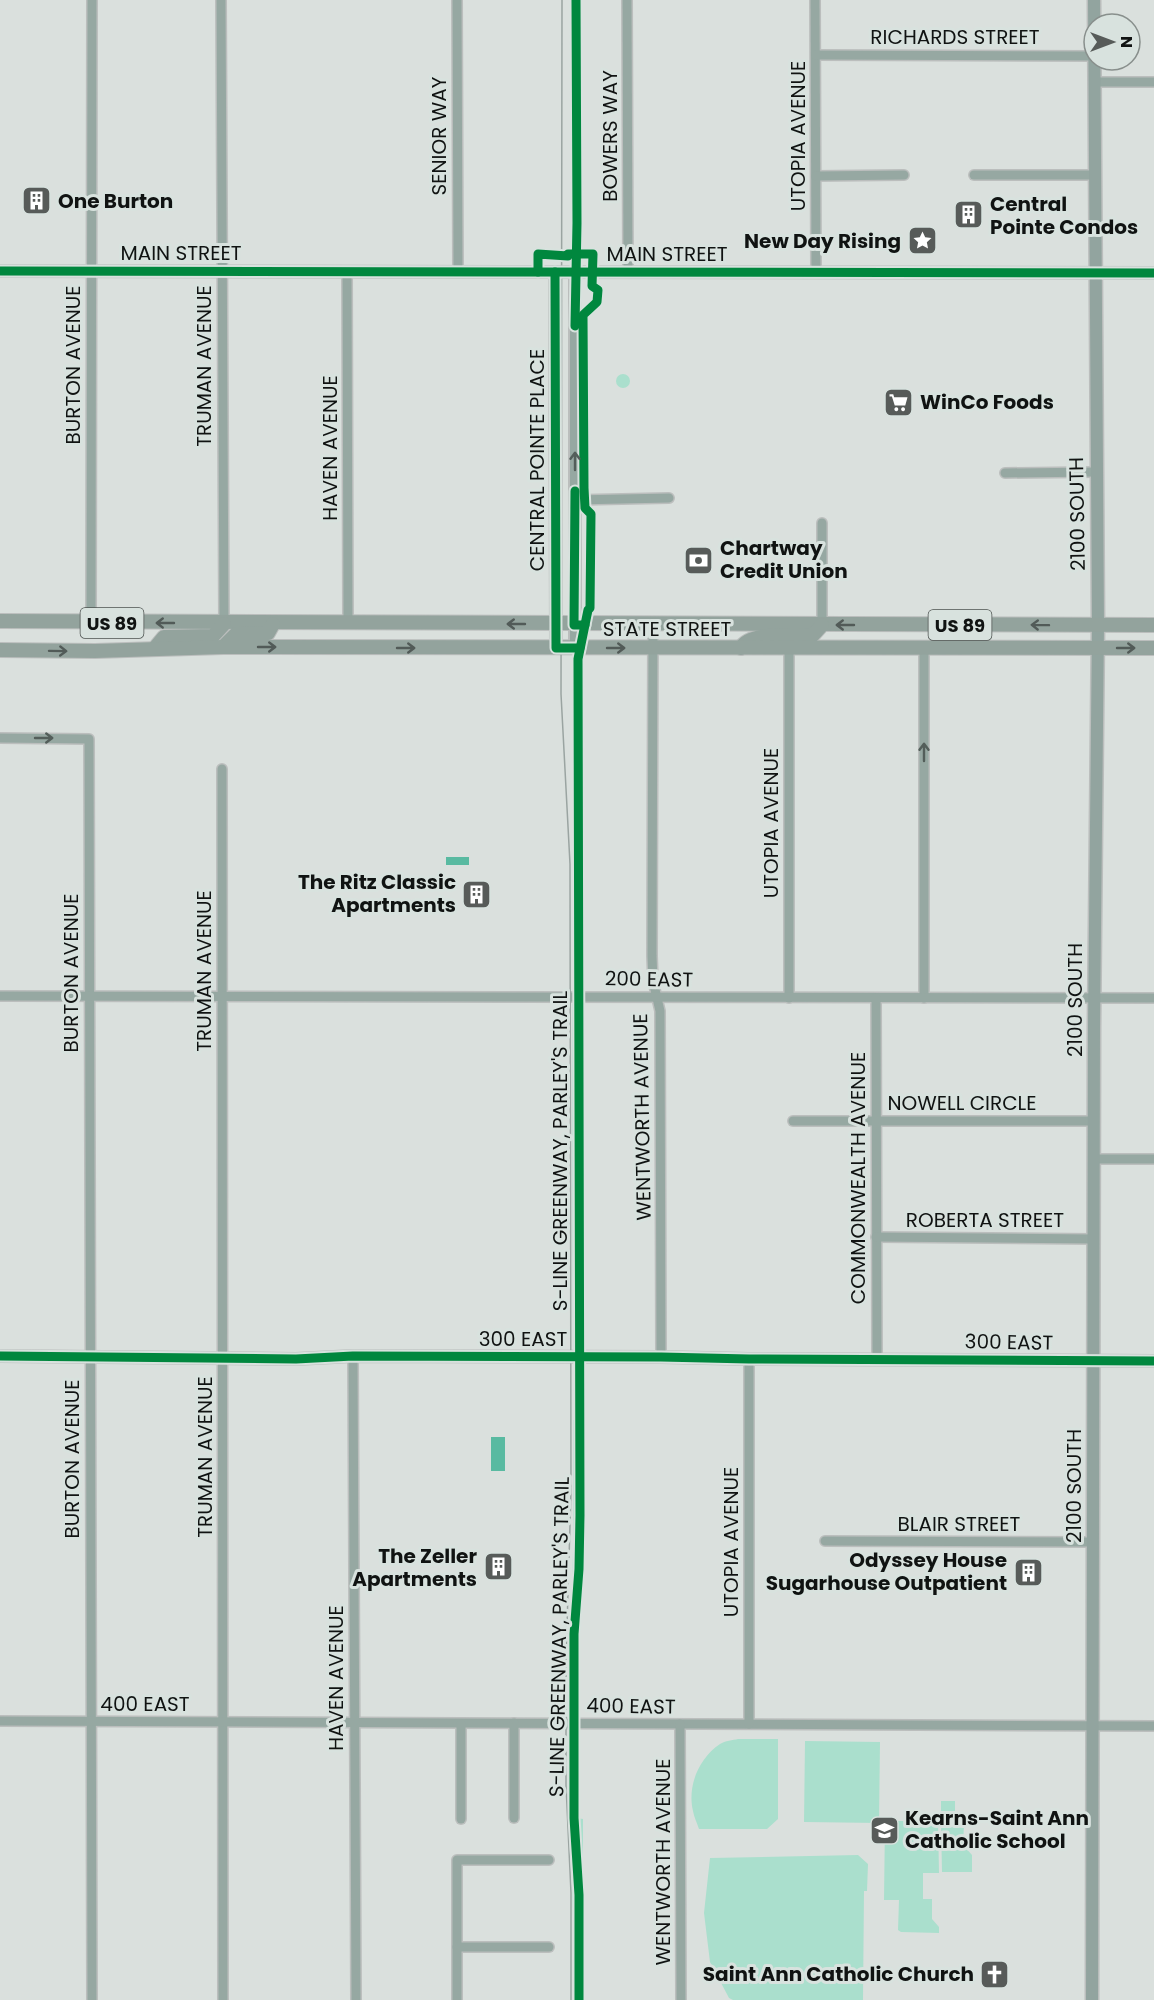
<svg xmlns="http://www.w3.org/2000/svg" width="1154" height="2000" font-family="Poppins,sans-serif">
<rect width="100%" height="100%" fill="#dae0dd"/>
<g fill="#aadfcd">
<circle cx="623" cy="381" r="7"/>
<polygon points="575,1003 575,1350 573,1350 572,1004"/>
<path d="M 573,1420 L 576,1420 C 577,1517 572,1614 571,1711 L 568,1711 L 573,1552 Z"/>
<polygon points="568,1734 571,1734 572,1826 576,1919 573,1919"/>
<path d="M 738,1739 L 778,1739 L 778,1819 L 767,1829 L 699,1829 C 697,1823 694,1817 693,1811 C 687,1786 699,1758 720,1744 C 725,1741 733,1740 738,1739 Z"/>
<polygon points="805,1741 880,1742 879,1823 804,1822"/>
<rect x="941" y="1801" width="14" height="18"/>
<polygon points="577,1818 583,1819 583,1892"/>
<polygon points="885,1821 938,1821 939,1873 923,1873 923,1899 932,1899 932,1919 939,1927 939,1933 901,1932 898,1930 899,1900 884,1900"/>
<polygon points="941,1824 964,1824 963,1845 972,1855 972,1872 942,1872"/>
<polygon points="858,1855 868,1864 867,1891 864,1891 863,2000 733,2000 729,1998 710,1962 704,1913 710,1858"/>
<rect x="573" y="1935" width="3" height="65"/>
</g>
<g fill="#59baa1">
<rect x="446" y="857" width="23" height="8"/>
<rect x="491" y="1437" width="14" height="34"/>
</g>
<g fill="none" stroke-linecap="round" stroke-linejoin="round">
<defs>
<g id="minor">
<polyline points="221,0 224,624"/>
<polyline points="457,0 458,272"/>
<polyline points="627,0 628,272"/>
<polyline points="815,0 816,272"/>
<polyline points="816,55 1094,56"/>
<polyline points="1094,82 1154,82"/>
<polyline points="974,175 1095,175"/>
<polyline points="816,176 904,175"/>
<polyline points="347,271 348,624"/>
<polyline points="1005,473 1096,472"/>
<polyline points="575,500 669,498"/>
<polyline points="822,523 822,625"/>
<polyline points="91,622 92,0"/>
<polyline points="653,624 652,956 653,981 660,1011 661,1357"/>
<polyline points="789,649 789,998"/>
<polyline points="924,649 924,998"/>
<polyline points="0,738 89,739 92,2000"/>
<polyline points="222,769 223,2000"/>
<polyline points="0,996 1154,998"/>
<polyline points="876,998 877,1359"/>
<polyline points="793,1121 1094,1121"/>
<polyline points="1094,1159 1154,1159"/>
<polyline points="876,1237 1093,1239"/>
<polyline points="353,1356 356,2000"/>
<polyline points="825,1541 1093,1542"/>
<polyline points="0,1721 1154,1726"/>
<polyline points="514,1723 514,1818"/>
<polyline points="461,1724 461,1819"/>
<polyline points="680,1724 681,2000"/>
<polyline points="749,1724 749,1359"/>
<polyline points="457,1947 549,1947"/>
<polyline points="457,2000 457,1860 549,1860"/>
</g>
<g id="tertiary">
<polyline points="0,271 1154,273"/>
<polyline points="555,272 556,648"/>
<polyline points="575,648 575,272"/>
<polyline points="0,1356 296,1359 353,1356 661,1357 749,1359 1154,1361"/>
</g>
<polyline id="secondary" points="1092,2000 1094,1028 1098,625 1094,0"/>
<g id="primary">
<polyline points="0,621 1154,625"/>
<polyline points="223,647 236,634 268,633 273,624"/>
<path d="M 741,648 C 749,631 794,636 813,635 L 822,625"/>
<polyline points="154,649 164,637 213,636 224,624"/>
<polyline points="0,650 95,651 223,647 1154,648"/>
</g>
</defs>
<use href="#minor" stroke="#bbbebd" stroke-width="12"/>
<use href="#tertiary" stroke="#bbbebd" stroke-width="14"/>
<use href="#secondary" stroke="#bbbebd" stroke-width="15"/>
<use href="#primary" stroke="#bbbebd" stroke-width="16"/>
<use href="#minor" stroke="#96a8a2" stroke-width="9"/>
<use href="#tertiary" stroke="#96a8a2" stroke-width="10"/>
<use href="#secondary" stroke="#92a49f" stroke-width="12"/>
<use href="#primary" stroke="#93a39d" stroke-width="14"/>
<polyline stroke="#9aa4a1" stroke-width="1.5" points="562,0 561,694 570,864 571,1491 566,1660 566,1785 571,1893 571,2000"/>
<defs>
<g id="cycleway">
<polyline points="0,271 1154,273"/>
<polyline points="538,272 538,254 568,256 568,254 593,254 592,286 598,290 597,302 583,315 584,488 585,508 591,514 590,608 588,610 578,659 580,1515 579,1569 574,1634 574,1818 579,1895 579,2000"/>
<polyline points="555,272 556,648 580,648"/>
<polyline points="575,326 577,223 576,0"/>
<polyline points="575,491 574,625 585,625"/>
<polyline points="0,1356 296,1359 353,1356 661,1357 749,1359 1154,1361"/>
</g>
</defs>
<use href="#cycleway" stroke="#d8e2de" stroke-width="13"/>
<use href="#cycleway" stroke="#00873e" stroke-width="9"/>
</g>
<defs><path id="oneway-shaft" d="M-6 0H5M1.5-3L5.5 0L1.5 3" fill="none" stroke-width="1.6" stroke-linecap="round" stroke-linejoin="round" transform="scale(1.5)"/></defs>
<g stroke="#535e5a">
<use href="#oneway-shaft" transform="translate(575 461) rotate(-90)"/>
<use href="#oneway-shaft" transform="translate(44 738)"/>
<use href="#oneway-shaft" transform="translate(924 752) rotate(-90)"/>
</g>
<g stroke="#525b58">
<use href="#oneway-shaft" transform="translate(165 623) rotate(-180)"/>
<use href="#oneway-shaft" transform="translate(516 624) rotate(-180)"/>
<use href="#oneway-shaft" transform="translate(845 625) rotate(-180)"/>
<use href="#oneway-shaft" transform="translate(1040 625) rotate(-179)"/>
<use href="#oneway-shaft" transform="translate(267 647)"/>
<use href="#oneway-shaft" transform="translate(406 648)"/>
<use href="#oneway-shaft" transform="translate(616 648)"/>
<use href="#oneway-shaft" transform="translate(1126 648)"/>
<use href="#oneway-shaft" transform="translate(58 651) rotate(1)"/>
</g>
<defs>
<symbol id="building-square" viewBox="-11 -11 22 22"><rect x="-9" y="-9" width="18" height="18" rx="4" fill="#575b59" stroke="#d8e2de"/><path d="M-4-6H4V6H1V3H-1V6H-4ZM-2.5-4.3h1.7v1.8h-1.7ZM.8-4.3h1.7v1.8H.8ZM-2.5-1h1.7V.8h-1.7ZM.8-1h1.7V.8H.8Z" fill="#fff"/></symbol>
<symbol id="sight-square" viewBox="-11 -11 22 22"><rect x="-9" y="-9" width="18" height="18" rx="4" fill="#575b59" stroke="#d8e2de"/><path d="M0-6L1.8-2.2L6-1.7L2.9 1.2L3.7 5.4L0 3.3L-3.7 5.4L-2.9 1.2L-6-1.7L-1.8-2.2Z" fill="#fff"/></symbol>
<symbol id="supermarket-square" viewBox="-11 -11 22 22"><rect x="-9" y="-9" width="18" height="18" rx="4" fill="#575b59" stroke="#d8e2de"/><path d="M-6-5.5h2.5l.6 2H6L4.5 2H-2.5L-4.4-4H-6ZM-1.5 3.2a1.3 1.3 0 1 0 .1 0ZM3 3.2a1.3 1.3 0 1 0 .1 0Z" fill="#fff"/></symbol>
<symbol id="bank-square" viewBox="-11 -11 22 22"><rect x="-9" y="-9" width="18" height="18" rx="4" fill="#575b59" stroke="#d8e2de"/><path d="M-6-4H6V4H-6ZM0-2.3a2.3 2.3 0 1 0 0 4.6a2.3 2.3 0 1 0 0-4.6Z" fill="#fff"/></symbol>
<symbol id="school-square" viewBox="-11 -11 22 22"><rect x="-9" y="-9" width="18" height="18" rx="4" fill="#575b59" stroke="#d8e2de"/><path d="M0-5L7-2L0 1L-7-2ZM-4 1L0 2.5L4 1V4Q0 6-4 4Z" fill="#fff"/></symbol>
<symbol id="church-square" viewBox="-11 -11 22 22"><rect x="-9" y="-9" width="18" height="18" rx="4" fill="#575b59" stroke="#d8e2de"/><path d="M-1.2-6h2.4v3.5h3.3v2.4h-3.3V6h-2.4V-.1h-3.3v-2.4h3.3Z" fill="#fff"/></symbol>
</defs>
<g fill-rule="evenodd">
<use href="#building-square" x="20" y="184" width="33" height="33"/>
<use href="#building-square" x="952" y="198" width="33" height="33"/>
<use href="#sight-square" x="906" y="224" width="33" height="33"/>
<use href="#supermarket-square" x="882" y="386" width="33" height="33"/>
<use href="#bank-square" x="682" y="544" width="33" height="33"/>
<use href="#building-square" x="460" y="878" width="33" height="33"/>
<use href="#building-square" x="482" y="1550" width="33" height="33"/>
<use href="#building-square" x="1012" y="1556" width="33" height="33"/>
<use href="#school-square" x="868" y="1814" width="33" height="33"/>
<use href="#church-square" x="978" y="1958" width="33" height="33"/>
</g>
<g text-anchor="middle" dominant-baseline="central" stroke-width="6" stroke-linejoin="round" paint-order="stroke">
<g fill="#d8e2de" stroke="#4c514f" stroke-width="1.5">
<rect x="80.5" y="608" width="63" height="30" rx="4.5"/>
<rect x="928.5" y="610" width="63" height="30" rx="4.5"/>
</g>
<g font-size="18" font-weight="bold" fill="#101312">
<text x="112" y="623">US 89</text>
<text x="960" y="625">US 89</text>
</g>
<g font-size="20" fill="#101312" stroke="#d8e2de">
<text x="955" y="37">RICHARDS STREET</text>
<text transform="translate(439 136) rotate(-90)">SENIOR WAY</text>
<text transform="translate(610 136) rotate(-90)">BOWERS WAY</text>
<text transform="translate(798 136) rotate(-90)">UTOPIA AVENUE</text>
<text x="181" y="253">MAIN STREET</text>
<text x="667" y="254">MAIN STREET</text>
<text transform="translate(73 365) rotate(-90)">BURTON AVENUE</text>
<text transform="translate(204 366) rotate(-90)">TRUMAN AVENUE</text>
<text transform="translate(330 448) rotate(-90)">HAVEN AVENUE</text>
<text transform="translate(537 460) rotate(-90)">CENTRAL POINTE PLACE</text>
<text transform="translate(1077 514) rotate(-91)">2100 SOUTH</text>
<text x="667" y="629">STATE STREET</text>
<text transform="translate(771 823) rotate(-90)">UTOPIA AVENUE</text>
<text transform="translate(204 971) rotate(-90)">TRUMAN AVENUE</text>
<text transform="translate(71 973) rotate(-90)">BURTON AVENUE</text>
<text transform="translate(649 979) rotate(1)">200 EAST</text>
<text transform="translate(1075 1000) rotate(-90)">2100 SOUTH</text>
<text x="962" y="1103">NOWELL CIRCLE</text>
<text transform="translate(642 1117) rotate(-91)">WENTWORTH AVENUE</text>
<text transform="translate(560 1151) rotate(-90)">S-LINE GREENWAY, PARLEY'S TRAIL</text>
<text transform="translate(858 1178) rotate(-90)">COMMONWEALTH AVENUE</text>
<text x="985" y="1220">ROBERTA STREET</text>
<text x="523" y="1339">300 EAST</text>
<text transform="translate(1009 1342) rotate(1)">300 EAST</text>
<text transform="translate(205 1457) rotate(-90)">TRUMAN AVENUE</text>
<text transform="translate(72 1459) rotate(-90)">BURTON AVENUE</text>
<text transform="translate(1074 1486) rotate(-90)">2100 SOUTH</text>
<text x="959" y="1524">BLAIR STREET</text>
<text transform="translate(731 1542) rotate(-90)">UTOPIA AVENUE</text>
<text transform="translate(559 1637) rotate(-89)">S-LINE GREENWAY, PARLEY'S TRAIL</text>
<text transform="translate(336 1678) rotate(-90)">HAVEN AVENUE</text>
<text x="145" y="1704">400 EAST</text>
<text transform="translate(631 1706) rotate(1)">400 EAST</text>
<text transform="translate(663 1862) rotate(-90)">WENTWORTH AVENUE</text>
</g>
<g font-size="20" font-weight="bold" fill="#101312" stroke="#d8e2de" text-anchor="start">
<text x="58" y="201">One Burton</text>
<text x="990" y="204">Central<tspan x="990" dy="23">Pointe Condos</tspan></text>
<text x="901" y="241" text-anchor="end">New Day Rising</text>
<text x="920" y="402">WinCo Foods</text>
<text x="720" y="548">Chartway<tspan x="720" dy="23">Credit Union</tspan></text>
<text x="456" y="882" text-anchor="end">The Ritz Classic<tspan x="456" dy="23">Apartments</tspan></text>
<text x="477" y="1556" text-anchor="end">The Zeller<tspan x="477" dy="23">Apartments</tspan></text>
<text x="1007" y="1560" text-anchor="end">Odyssey House<tspan x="1007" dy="23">Sugarhouse Outpatient</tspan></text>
<text x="905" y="1818">Kearns-Saint Ann<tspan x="905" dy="23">Catholic School</tspan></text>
<text x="974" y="1974" text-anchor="end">Saint Ann Catholic Church</text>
</g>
</g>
<g transform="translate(1112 42) rotate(90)"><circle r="28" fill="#d8e2de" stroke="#888f8c" stroke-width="1.5"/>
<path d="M0-4.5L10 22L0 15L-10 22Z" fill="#575b59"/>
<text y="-9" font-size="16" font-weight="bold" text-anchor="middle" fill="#101312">N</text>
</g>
</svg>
